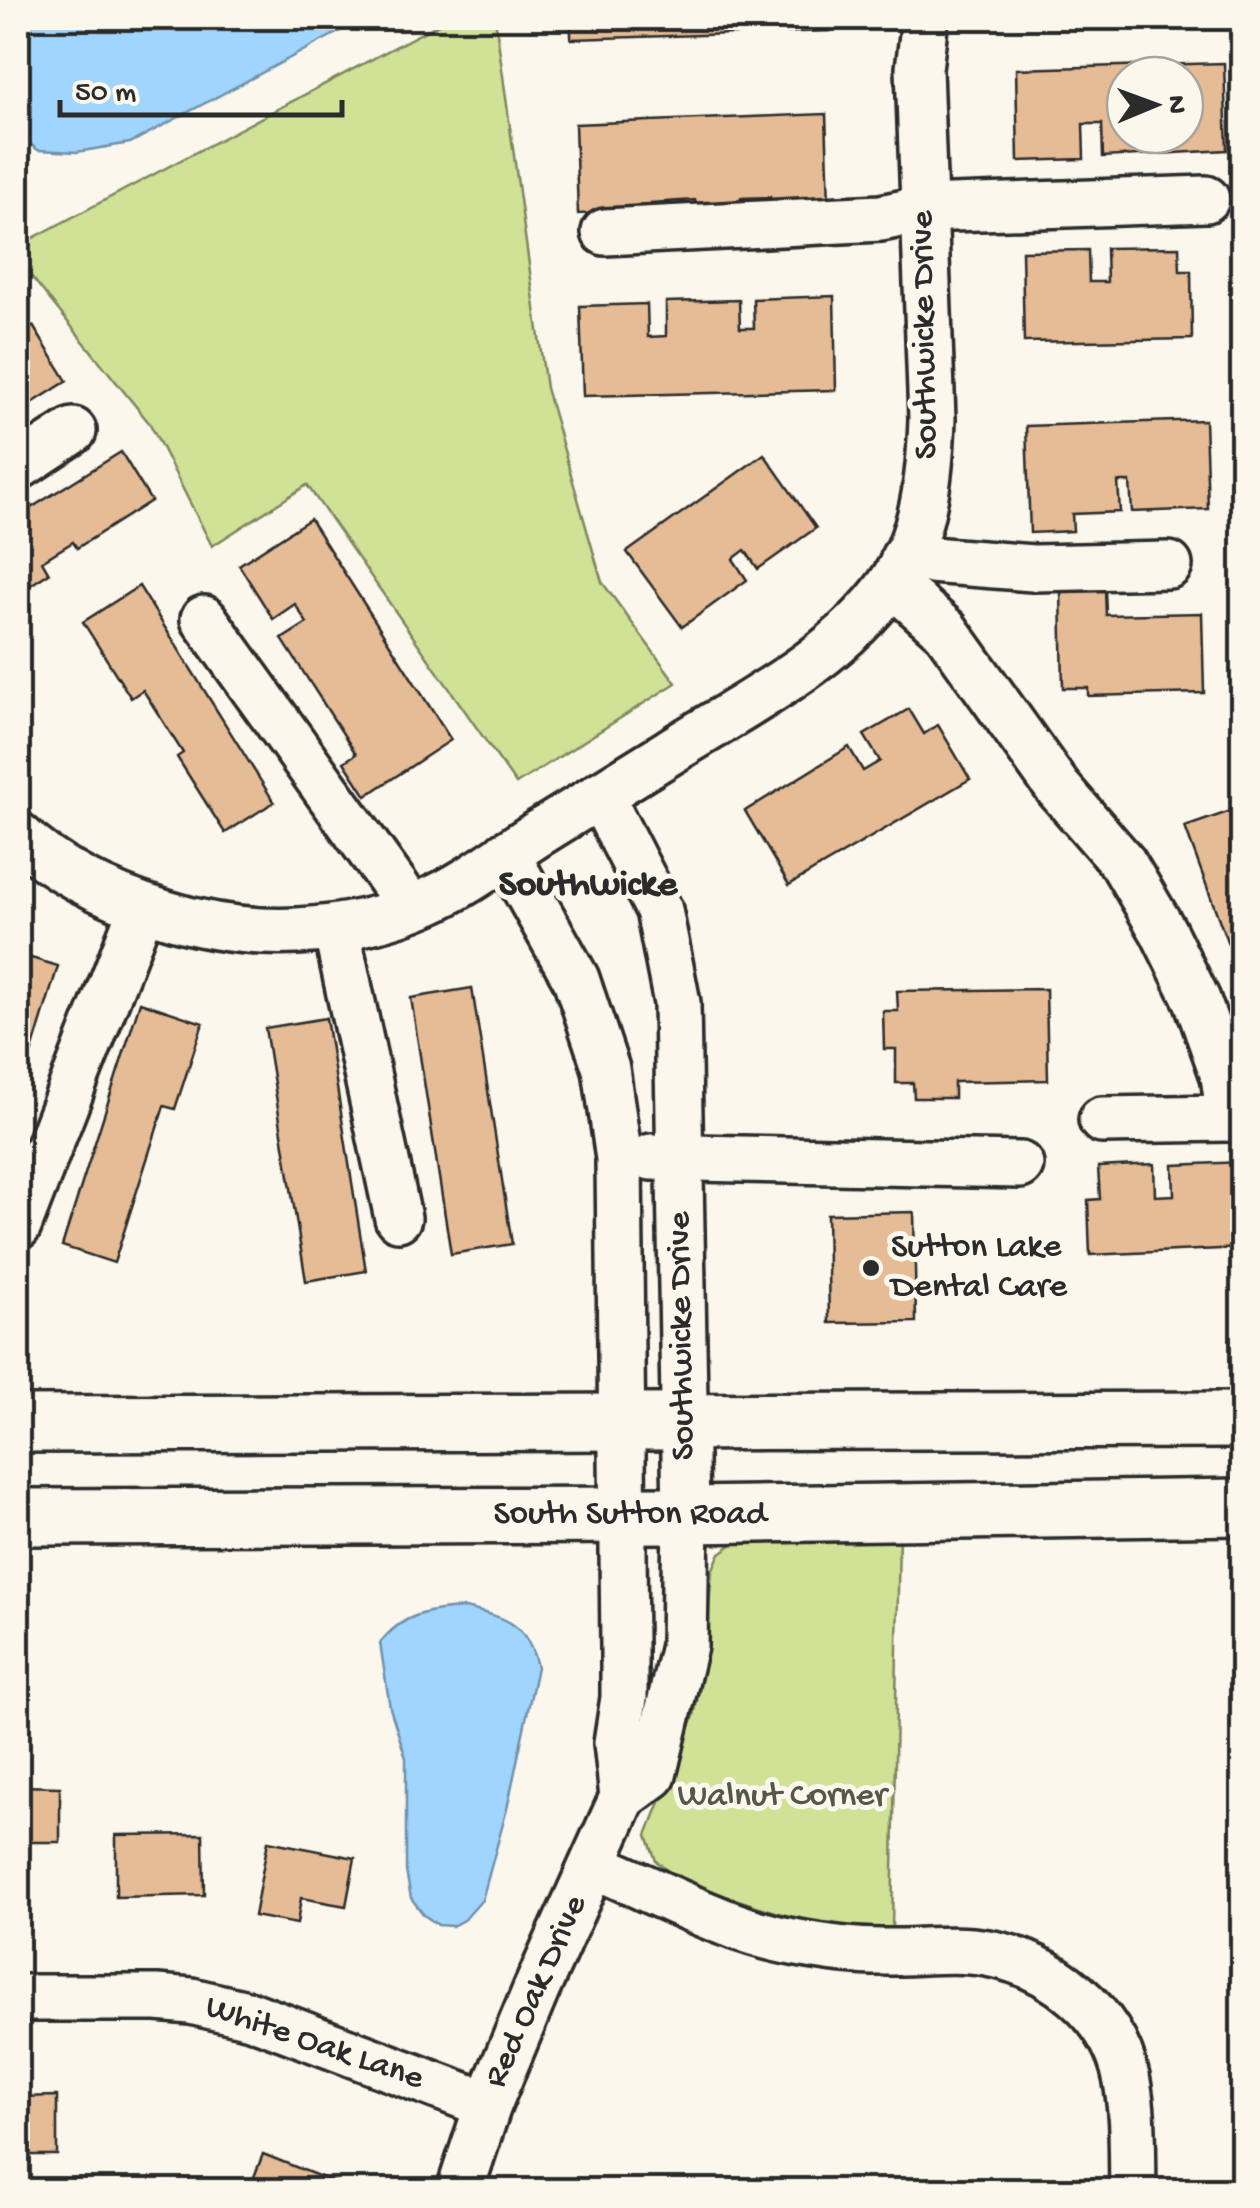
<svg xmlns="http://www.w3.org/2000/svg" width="1260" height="2208" font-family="'Gochi Hand',sans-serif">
<rect width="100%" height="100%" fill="#fbf7ec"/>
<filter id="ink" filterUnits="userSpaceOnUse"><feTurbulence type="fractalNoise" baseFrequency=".01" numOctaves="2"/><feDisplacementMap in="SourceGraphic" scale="20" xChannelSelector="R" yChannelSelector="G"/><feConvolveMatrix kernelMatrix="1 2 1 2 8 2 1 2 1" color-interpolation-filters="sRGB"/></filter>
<g filter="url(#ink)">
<g fill="#d0e296" stroke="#7e8660" stroke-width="2.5">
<polygon points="450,18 495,18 546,388 602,582 676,683 516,784 307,485 212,546 150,424 18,260 18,246"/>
<polygon points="899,1533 892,1930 807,1922 707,1890 669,1872 656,1861 647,1835 694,1716 704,1666 712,1571 720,1553 736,1542"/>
</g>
<g fill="#9fd5fe" stroke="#7191aa" stroke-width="2.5">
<polygon points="31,18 365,18 130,143 77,152 38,150 18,135 18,50"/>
<path d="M 465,1608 C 506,1618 527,1622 537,1667 L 507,1809 L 482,1900 L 465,1919 L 452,1926 L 438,1925 L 424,1915 L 411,1898 L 406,1871 L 406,1758 L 390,1708 L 380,1643 C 402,1614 431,1609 465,1608 Z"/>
</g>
<g fill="#e5bc95" stroke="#2b2b2b" stroke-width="2.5" fill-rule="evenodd">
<polygon points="571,18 830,18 830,31 571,39"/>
<path d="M 1224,63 L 1227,150 L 1103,157 L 1102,124 L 1083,124 L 1084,159 L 1018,161 L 1016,69 ZM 1125,75 L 1185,75 L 1185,135 L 1125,135 Z"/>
<polygon points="826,114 829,204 770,206 770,197 741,198 741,206 695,208 695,200 651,203 652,211 578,214 575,124"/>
<polygon points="1179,247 1180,271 1191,271 1192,339 1024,342 1022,251 1088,250 1089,282 1107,282 1106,248"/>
<polygon points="834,296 836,390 583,396 580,306 647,304 648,337 666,336 666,302 739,300 740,328 754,328 753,299"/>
<polygon points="33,326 67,381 18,412 18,336"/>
<polygon points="1205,420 1208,509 1132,512 1130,482 1118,482 1120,512 1072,514 1073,531 1030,533 1026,426"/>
<polygon points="121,452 151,501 77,548 73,542 42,561 49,573 18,593 18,516"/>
<polygon points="764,454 816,528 758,569 745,550 733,559 747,580 682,627 627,552"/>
<polygon points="310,519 451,740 366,796 344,762 356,754 282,639 307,623 295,604 273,619 239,565"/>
<polygon points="139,586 274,802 225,833 177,757 183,753 143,690 131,698 83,622"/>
<polygon points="1105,589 1106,615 1202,613 1204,693 1088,696 1088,688 1063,688 1061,590"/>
<polygon points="909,709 924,734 938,725 970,779 789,885 745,811 849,747 863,771 880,761 864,735"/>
<polygon points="1242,807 1242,939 1228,944 1185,827"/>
<polygon points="18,954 58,966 18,1097"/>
<polygon points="472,988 512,1244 451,1254 411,998"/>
<polygon points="1046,989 1048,1080 954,1082 954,1098 914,1098 913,1083 896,1083 896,1049 884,1049 883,1011 898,1011 897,991"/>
<polygon points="140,1002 203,1023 175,1109 164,1106 114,1263 62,1246"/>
<polygon points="326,1018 366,1271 306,1281 265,1028"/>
<polygon points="1242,1162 1242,1248 1090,1255 1088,1200 1100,1199 1098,1167 1154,1164 1155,1196 1174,1195 1173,1165"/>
<polygon points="914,1212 916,1322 829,1323 827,1214"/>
<polygon points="18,1786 60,1787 60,1842 18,1842"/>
<polygon points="203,1834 204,1895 116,1897 116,1835"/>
<polygon points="268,1841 355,1858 346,1906 301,1898 297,1924 254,1916"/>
<polygon points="57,2096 57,2155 18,2155 18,2097"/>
<polygon points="263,2154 346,2187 345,2190 249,2190"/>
</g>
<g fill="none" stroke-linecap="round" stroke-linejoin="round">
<defs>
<g id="minor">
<polyline points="605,232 881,218 924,209 1206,199"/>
<polyline points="18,467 73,431"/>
<polyline points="904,558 1033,568 1169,565"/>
<polyline points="892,583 946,631 1058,788 1123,863 1163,931 1197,1000 1224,1076 1230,1118 1242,1118"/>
<polyline points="204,619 411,908"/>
<polyline points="600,795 659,910 677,1003 686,1515 684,1646 653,1775 623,1797"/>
<path d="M 18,835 C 58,873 110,897 163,913 C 249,941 346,937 429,901 C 468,884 504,855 539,833 C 582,806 625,780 668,753 C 744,705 837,660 890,585 C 924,537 930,476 932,419 L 919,69 L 925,18"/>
<polyline points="336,928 398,1218"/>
<polyline points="1102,1120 1230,1118"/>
<polyline points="651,1157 1020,1165"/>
<polyline points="18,1226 142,907"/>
<path d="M 593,1865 C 659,1892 727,1931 798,1943 C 825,1948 853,1952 881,1952 C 916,1953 952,1947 987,1953 C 1050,1963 1113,2013 1126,2077 C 1134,2114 1132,2153 1133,2190"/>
<polyline points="18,1998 157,1998 191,2001 251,2015 488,2105"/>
<polyline points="460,2190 488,2105 536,1990 623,1797 617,1743 624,1698 624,1647 619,1159 606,1069 576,979 506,854"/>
</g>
<g id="major">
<polyline points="18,1424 1242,1420"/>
<polyline points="18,1517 686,1515 1242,1507"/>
</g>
</defs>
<use href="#minor" stroke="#2b2b2b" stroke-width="52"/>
<use href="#major" stroke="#2b2b2b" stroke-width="62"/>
<use href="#minor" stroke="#fbf7ec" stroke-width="45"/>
<use href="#major" stroke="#fbf7ec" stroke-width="55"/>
</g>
</g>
<circle fill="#2b2b2b" stroke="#fbf7ec" stroke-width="4" cx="871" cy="1268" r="10"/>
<g text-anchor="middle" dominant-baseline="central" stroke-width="10" stroke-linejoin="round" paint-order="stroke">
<g font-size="35" fill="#2b2b2b" stroke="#fbf7ec">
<text transform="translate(926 335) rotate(-91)">Southwicke Drive</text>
<text transform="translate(683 1336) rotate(-91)">Southwicke Drive</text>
<text x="630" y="1515">South Sutton Road</text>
<text transform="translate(537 1992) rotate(-66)">Red Oak Drive</text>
<text transform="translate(314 2044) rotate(19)">White Oak Lane</text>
</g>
<g font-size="35" fill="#2b2b2b" stroke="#fbf7ec" text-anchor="start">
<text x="891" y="1248">Sutton Lake<tspan x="891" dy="40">Dental Care</tspan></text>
</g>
<g font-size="35" fill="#545946" stroke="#fbf7ec">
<text x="782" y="1797">Walnut Corner</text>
</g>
<g font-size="38" font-weight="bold" fill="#2b2b2b" stroke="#fbf7ec">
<text x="588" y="886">Southwicke</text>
</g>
</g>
<rect width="1260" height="2208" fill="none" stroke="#fbf7ec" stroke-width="60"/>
<rect x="30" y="30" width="1200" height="2148" fill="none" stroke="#2b2b2b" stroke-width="4" filter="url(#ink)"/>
<g transform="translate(1155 105) rotate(89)"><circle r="48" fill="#fbf7ec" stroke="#a8a59f" stroke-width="2.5"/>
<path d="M0-8L18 38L0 25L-18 38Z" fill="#2b2b2b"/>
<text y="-15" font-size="28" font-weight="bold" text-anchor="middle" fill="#2b2b2b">N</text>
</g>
<path d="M60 100v15h282v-15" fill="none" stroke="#2b2b2b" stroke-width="5"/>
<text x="75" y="100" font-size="30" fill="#2b2b2b" stroke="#fbf7ec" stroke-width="8" paint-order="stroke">50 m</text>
</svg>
